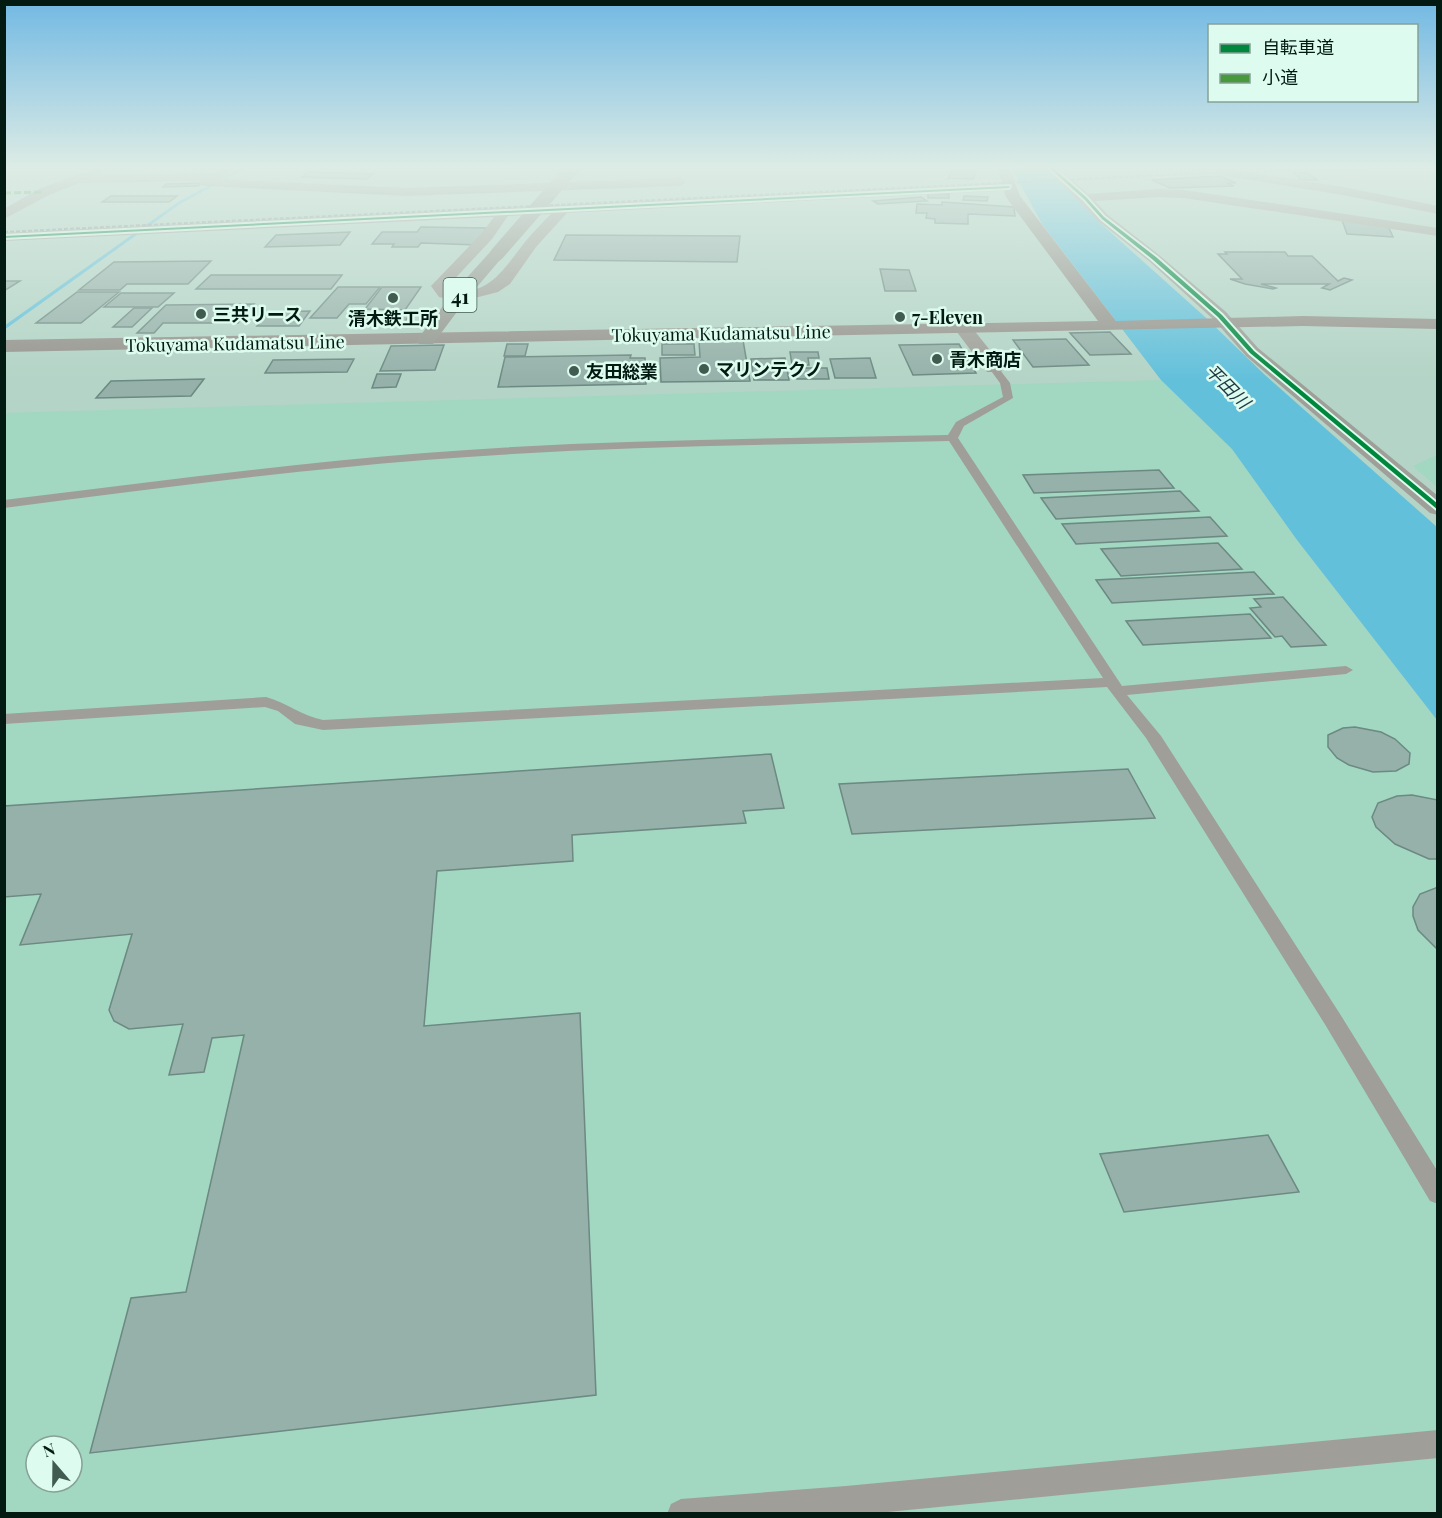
<svg xmlns="http://www.w3.org/2000/svg" width="1442" height="1518" font-family="'Playfair Display','Noto Sans JP',serif">
<rect width="100%" height="100%" fill="#b3d4c6"/>
<g fill="#a2d7c2" fill-rule="evenodd">
<path d="M 1161,380 L 1232,449 L 1297,540 L 1437,720 L 1437,1513 L 5,1513 L 4,413 ZM 36,1446 L 72,1446 L 72,1482 L 36,1482 Z"/>
<polygon points="1437,455 1437,487 1413,466"/>
</g>
<polygon fill="#62c0db" points="1011,167 1044,167 1098,221 1204,316 1265,375 1437,527 1437,720 1297,540 1232,449 1161,380 1042,224"/>
<g fill="none" stroke-linecap="round" stroke-linejoin="round">
<polygon fill="#62c0db" fill-rule="evenodd" points="243,167 248,167 180,204 4,330 4,326 178,202"/>
</g>
<g fill="#95b1a9" stroke="#6c8982" stroke-width="1.5">
<polygon points="952,170 976,171 973,179 948,178"/>
<polygon points="309,172 373,174 367,179 302,177"/>
<polygon points="1293,172 1308,173 1317,180 1301,180"/>
<polygon points="1220,176 1236,183 1227,183 1234,186 1170,188 1152,180"/>
<polygon points="201,183 198,186 163,187 166,184"/>
<polygon points="928,193 949,194 949,198 928,198"/>
<polygon points="111,196 177,196 169,202 102,202"/>
<polygon points="964,196 988,197 987,201 963,200"/>
<polygon points="921,197 927,201 878,204 873,201"/>
<polygon points="942,202 1014,207 1015,216 968,214 968,224 935,223 935,219 926,218 927,213 916,213 917,204 942,205"/>
<polygon points="1342,220 1388,226 1393,237 1347,234"/>
<polygon points="421,227 487,228 477,245 421,243 418,247 392,247 394,244 372,244 382,232 417,232"/>
<polygon points="350,232 340,245 265,247 276,235"/>
<polygon points="566,235 740,236 737,262 554,260"/>
<polygon points="1225,252 1285,252 1288,256 1312,256 1338,281 1344,278 1352,280 1330,290 1322,288 1329,284 1261,284 1276,288 1273,289 1245,284 1230,279 1242,279 1218,254 1227,254"/>
<polygon points="211,261 188,284 127,284 120,290 79,290 114,262"/>
<polygon points="880,269 909,270 916,291 885,291"/>
<polygon points="211,275 342,275 331,289 196,289"/>
<polygon points="4,281 20,281 4,291"/>
<polygon points="338,287 380,287 366,304 349,304 337,318 310,318"/>
<polygon points="382,287 421,287 405,310 365,309"/>
<polygon points="77,292 119,292 81,323 36,323"/>
<polygon points="121,293 174,293 158,307 104,307"/>
<polygon points="254,304 238,323 163,323 154,333 137,333 166,305"/>
<polygon points="134,308 152,308 132,327 113,327"/>
<polygon points="310,311 299,326 257,326 269,312"/>
<polygon points="357,314 410,314 405,322 352,321"/>
<polygon points="1110,332 1131,354 1090,355 1070,333"/>
<polygon points="1066,339 1089,365 1033,367 1013,340"/>
<polygon points="743,340 750,381 661,382 660,358 700,357 699,341"/>
<polygon points="507,344 528,344 525,356 504,356"/>
<polygon points="662,344 694,344 695,355 662,355"/>
<polygon points="959,344 976,373 913,375 899,345"/>
<polygon points="444,345 435,370 380,371 391,346"/>
<polygon points="790,352 818,352 819,358 808,358 809,365 792,365"/>
<polygon points="631,355 630,358 645,358 646,384 498,387 505,357"/>
<polygon points="785,358 789,380 754,380 751,359"/>
<polygon points="870,358 876,378 835,378 830,359"/>
<polygon points="354,359 347,372 265,373 273,360"/>
<polygon points="795,368 827,368 829,379 797,379"/>
<polygon points="377,374 401,374 396,387 372,388"/>
<polygon points="204,379 191,396 96,398 111,381"/>
<polygon points="1159,470 1174,488 1034,493 1023,475"/>
<polygon points="1180,491 1199,511 1056,519 1041,498"/>
<polygon points="1210,517 1227,536 1076,544 1062,524"/>
<polygon points="1218,543 1242,569 1121,576 1101,549"/>
<polygon points="1254,572 1274,594 1112,603 1096,580"/>
<polygon points="1283,597 1326,645 1291,647 1282,636 1275,637 1250,608 1261,607 1254,599"/>
<polygon points="1250,614 1271,638 1143,645 1126,621"/>
<polygon points="1355,727 1381,732 1395,739 1410,753 1409,764 1396,771 1373,772 1349,765 1337,758 1328,747 1328,735 1343,728"/>
<polygon points="771,754 784,808 743,811 746,823 572,835 573,861 437,871 424,1026 580,1013 596,1395 90,1453 131,1298 186,1292 244,1035 212,1038 204,1072 169,1075 183,1024 129,1029 114,1021 109,1010 132,934 20,945 41,894 4,897 4,806"/>
<polygon points="1128,769 1155,818 852,834 839,784"/>
<polygon points="1397,796 1412,795 1438,800 1438,859 1429,859 1395,844 1376,827 1372,817 1378,803"/>
<polygon points="1438,887 1438,950 1418,930 1413,916 1413,907 1420,894"/>
<polygon points="1268,1135 1299,1192 1124,1212 1100,1154"/>
</g>
<g fill="none" stroke-linecap="round" stroke-linejoin="round">
<g fill="#9f9e98" fill-rule="evenodd">
<path d="M 991,366 L 997,366 L 1010,383 L 1013,398 L 964,426 L 958,438 L 1122,686 L 1346,666 L 1353,670 L 1346,674 L 1127,695 L 1161,736 L 1340,1014 L 1438,1172 L 1438,1204 L 1430,1201 L 1326,1026 L 1146,738 L 1107,687 L 323,730 L 295,724 L 278,711 L 265,707 L 4,724 L 4,714 L 266,697 C 287,703 302,716 323,720 L 1103,678 L 949,441 C 774,445 599,446 425,460 C 285,471 145,490 4,508 L 4,500 C 145,483 285,464 425,453 C 599,439 774,439 948,435 L 956,422 L 1003,397 L 1000,383 L 989,368 Z"/>
<polygon points="1438,1430 1438,1458 867,1514 667,1514 671,1504 681,1499 846,1486"/>
</g>
<g fill="#9f9e98" fill-rule="evenodd">
<polygon points="98,167 104,171 99,175 212,173 223,167 238,167 220,179 407,188 680,178 686,182 680,186 407,196 205,186 200,185 199,181 79,183 49,195 4,219 4,209 39,189"/>
<polygon points="1044,167 1057,167 1088,194 1159,189 1184,190 1438,228 1438,236 1184,198 1159,197 1095,201 1108,215 1159,255 1226,312 1258,348 1438,496 1438,515 1430,513 1246,356 1214,320 1149,261 1098,221"/>
<polygon points="1189,167 1218,167 1343,187 1438,206 1438,214 1343,195 1195,171"/>
<path d="M 1009,183 L 1015,187 L 1014,190 L 567,213 L 536,247 L 510,284 L 498,292 L 459,302 L 439,297 L 431,286 L 482,233 L 494,217 L 4,241 L 4,233 ZM 551,214 C 542,223 533,232 525,242 C 505,267 489,298 451,290 L 448,286 L 492,239 L 508,216 Z"/>
<polygon points="963,323 969,324 1001,364 1003,368 1001,372 987,372 954,328 957,324"/>
</g>
<polygon fill="#96938d" fill-rule="evenodd" points="997,167 1009,167 1020,196 1116,321 1303,316 1438,319 1438,329 1303,326 4,352 4,340 1098,321 1006,197"/>
<polygon fill="#94978f" fill-rule="evenodd" points="497,249 505,254 465,301 433,344 419,344 417,340 453,293 491,251"/>
<polyline stroke="#8c9892" stroke-width="2" stroke-dasharray="4 2" stroke-linecap="butt" points="4,232 1226,172 1411,167"/>
<polyline stroke="#94978f" stroke-width="14" points="497,254 573,167"/>
<polyline stroke="#47993c" stroke-width="3" stroke-dasharray="7 3" stroke-linecap="butt" points="4,193 44,192"/>
<defs>
<g id="cycleway">
<polygon points="1048,167 1052,167 1086,197 1104,217 1156,257 1222,315 1254,351 1438,504 1438,510 1250,353 1218,317 1152,259 1102,219 1084,199"/>
<polygon points="1010,186 1009,188 4,238 4,236"/>
</g>
</defs>
<use href="#cycleway" stroke="#ddfbee" stroke-width="4"/>
<use href="#cycleway" fill="#00873e" fill-rule="evenodd"/>
</g>
<linearGradient id="sky" x2="0" y2="1"><stop stop-color="#72b9e3"/><stop offset="0.44" stop-color="#ddece5"/><stop offset="1" stop-color="#ddece5" stop-opacity="0"/></linearGradient>
<rect width="1442" height="380" fill="url(#sky)"/>
<g fill="#415b51" stroke="#ddfbee" stroke-width="2">
<circle cx="393" cy="298" r="6"/>
<circle cx="201" cy="314" r="6"/>
<circle cx="900" cy="317" r="6"/>
<circle cx="937" cy="359" r="6"/>
<circle cx="704" cy="369" r="6"/>
<circle cx="574" cy="371" r="6"/>
</g>
<g text-anchor="middle" dominant-baseline="central" stroke-width="5" stroke-linejoin="round" paint-order="stroke">
<g font-size="18" font-weight="bold" fill="#031a12" stroke="#ddfbee" text-anchor="start">
<text x="213" y="314">三共リース</text>
<text x="912" y="317">7-Eleven</text>
<text x="393" y="318" text-anchor="middle">清木鉄工所</text>
<text x="949" y="359">青木商店</text>
<text x="716" y="369">マリンテクノ</text>
<text x="586" y="371">友田総業</text>
</g>
<g font-size="18" fill="#031a12" stroke="#ddfbee">
<text transform="translate(721 333) rotate(-1)">Tokuyama Kudamatsu Line</text>
<text transform="translate(235 343) rotate(-1)">Tokuyama Kudamatsu Line</text>
</g>
<g font-size="18" font-style="italic" fill="#1f3843" stroke="#ddfbee">
<text transform="translate(1228 386) rotate(45)">平田川</text>
</g>
<rect fill="#ddfbee" stroke="#445e54" stroke-width="1.5" x="443.5" y="278" width="33" height="34" rx="4.5"/>
<g font-size="20" font-weight="bold" fill="#031a12">
<text x="460" y="295">41</text>
</g>
</g>
<rect width="1442" height="1518" fill="none" stroke="#031a12" stroke-width="12"/>
<rect x="1208" y="24" width="210" height="78" fill="#ddfbee" stroke="#86a196" stroke-width="1.5"/>
<rect x="1220" y="44" width="30" height="9" fill="#00873e" stroke="#86a196" stroke-width="1.5"/>
<text x="1262" y="54" font-size="18" fill="#031a12">自転車道</text>
<rect x="1220" y="74" width="30" height="9" fill="#47993c" stroke="#86a196" stroke-width="1.5"/>
<text x="1262" y="84" font-size="18" fill="#031a12">小道</text>
<g transform="translate(54 1464) rotate(340)"><circle r="28" fill="#ddfbee" stroke="#86a196" stroke-width="1.5"/>
<path d="M0-4.5L10 22L0 15L-10 22Z" fill="#415b51"/>
<text y="-9" font-size="16" font-weight="bold" text-anchor="middle" fill="#031a12">N</text>
</g>
</svg>
